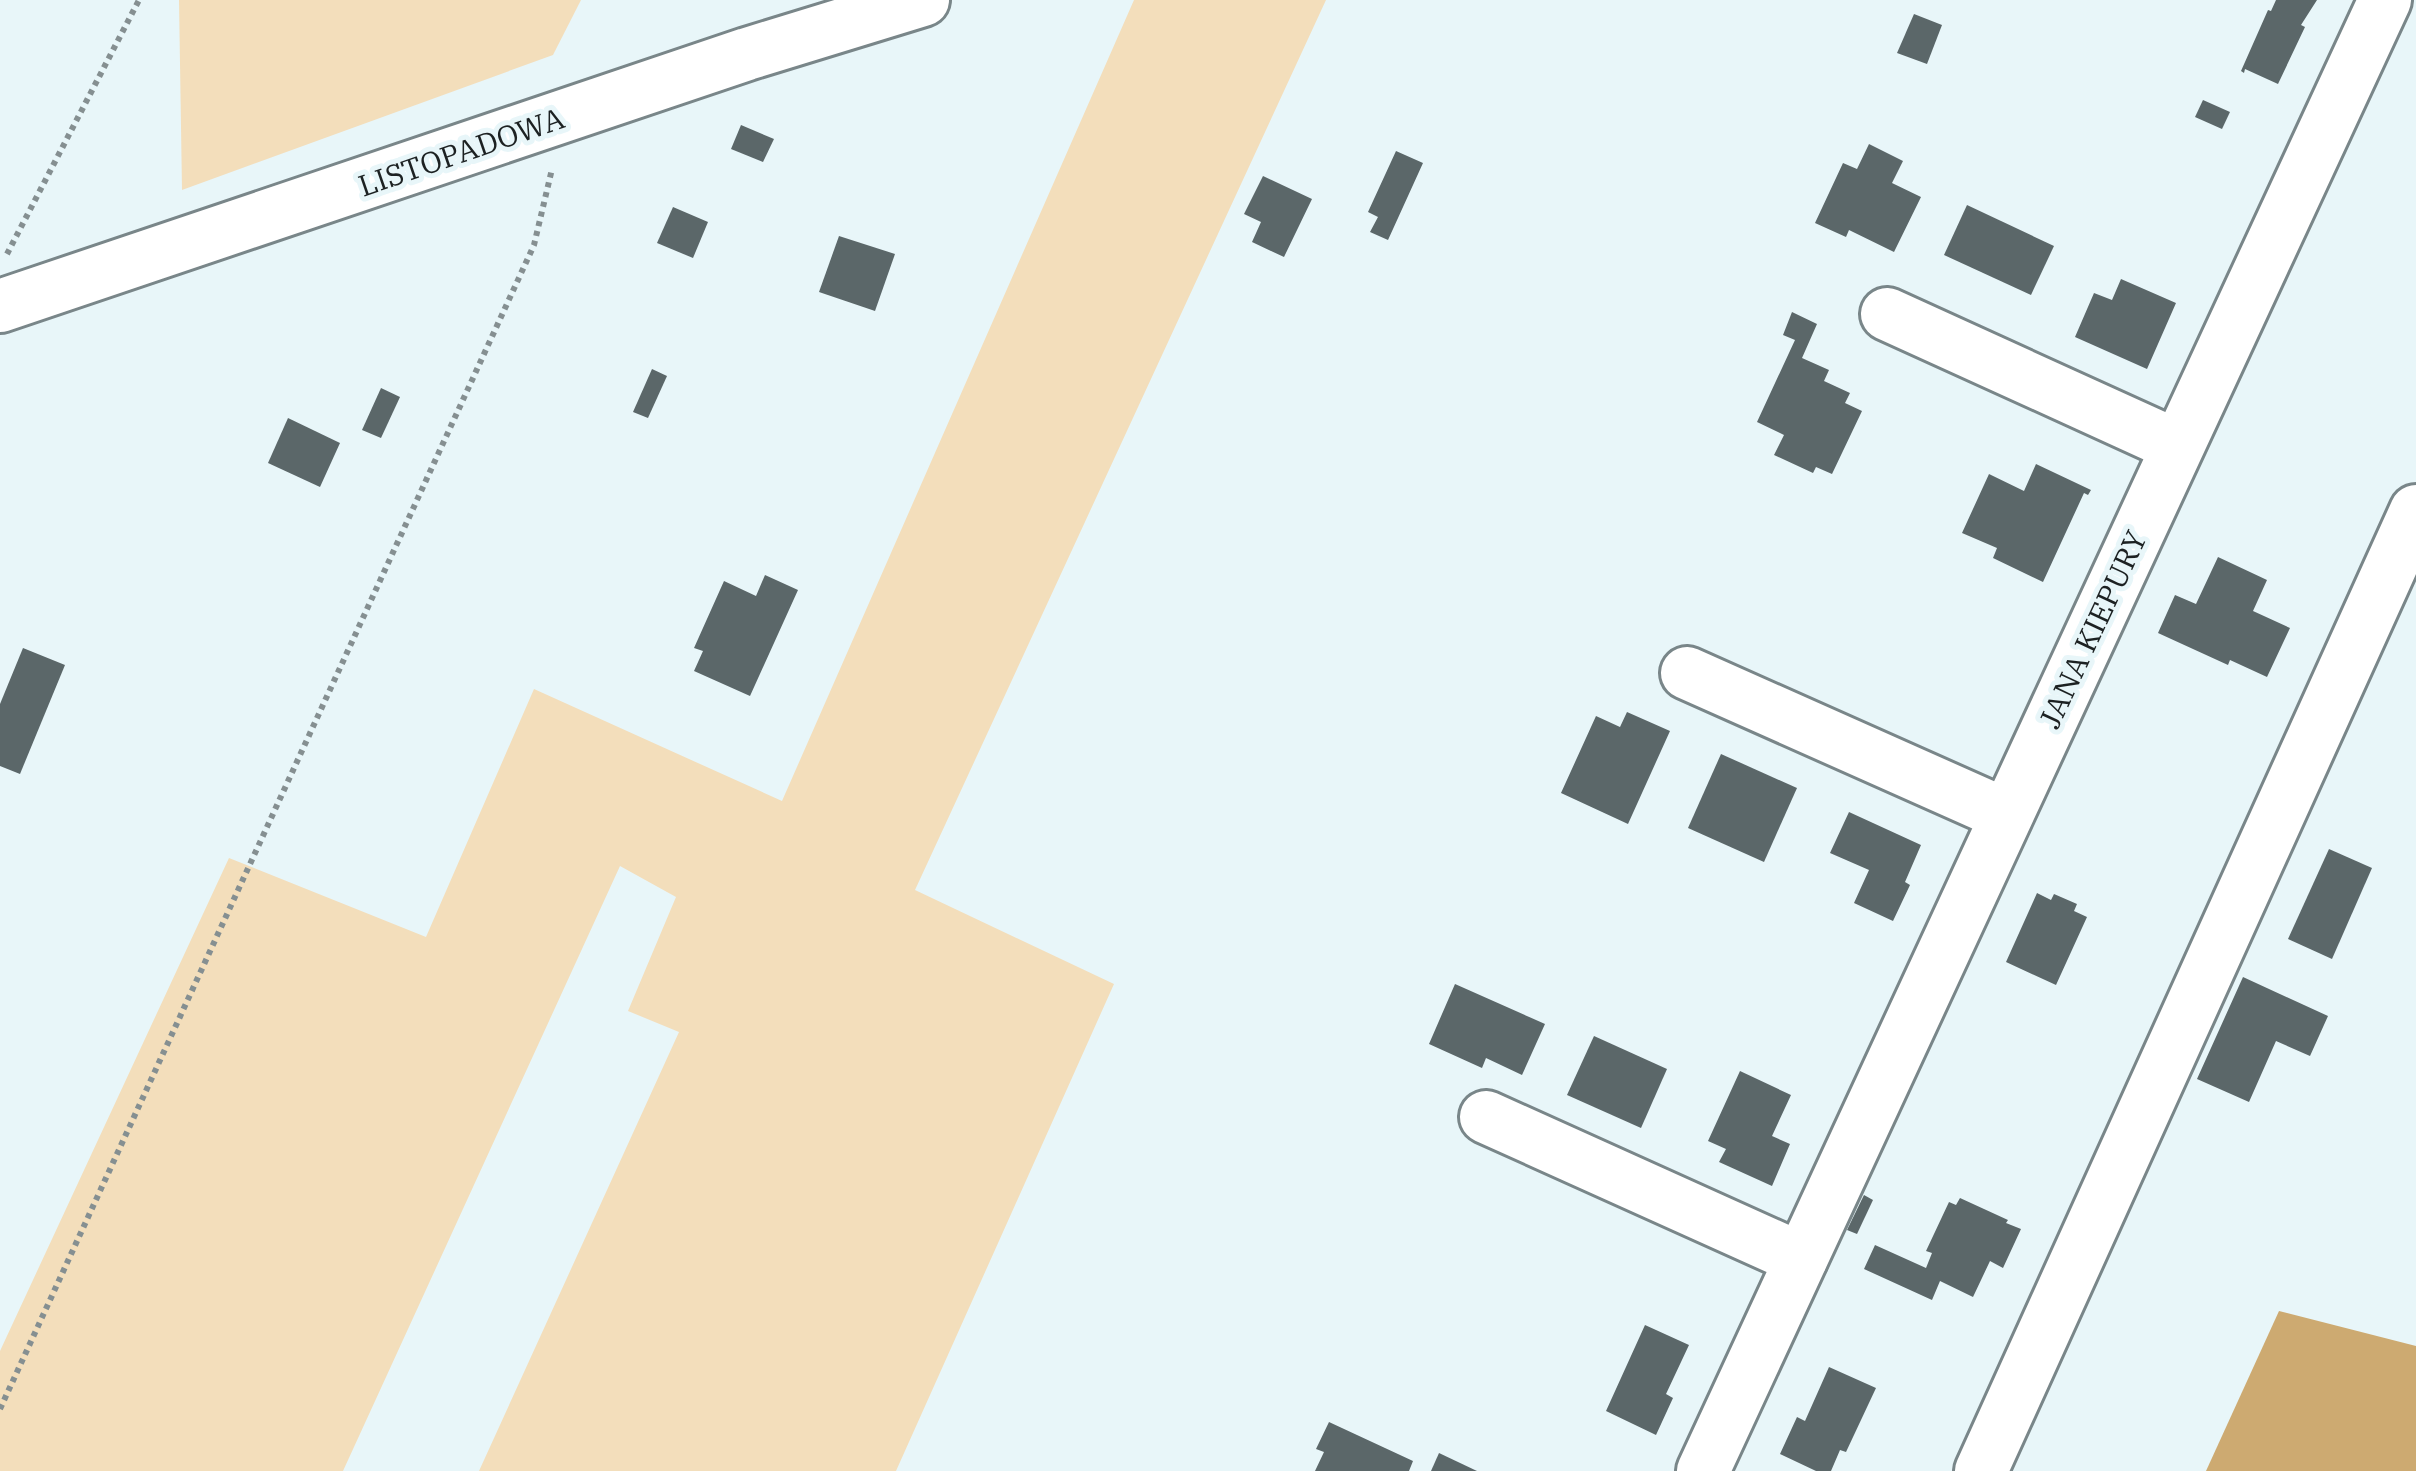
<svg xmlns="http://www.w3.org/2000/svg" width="2416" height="1471" font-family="'IBM Plex Serif',serif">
<rect width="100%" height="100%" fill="#e8f6f9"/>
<g fill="#f3debb">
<polygon points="179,0 581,0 553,55 182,190"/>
<polygon points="1134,0 1326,0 915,890 1114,984 896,1471 479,1471 679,1032 628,1011 676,897 620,866 343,1471 0,1471 0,1351 229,858 426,937 534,689 782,801"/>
</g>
<polygon fill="#cdaa71" points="2279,1311 2416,1346 2416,1471 2206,1471"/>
<g fill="#5b6769">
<polygon points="2276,0 2317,0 2301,25 2305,27 2278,84 2245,69 2244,73 2241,71 2268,10 2271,11"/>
<polygon points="1914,14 1942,25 1927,64 1897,53"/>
<polygon points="2203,100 2230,112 2222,129 2195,117"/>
<polygon points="741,125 774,139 763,162 731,149"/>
<polygon points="1869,144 1903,161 1892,183 1921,197 1894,252 1849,230 1846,237 1815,223 1843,163 1857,169"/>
<polygon points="1396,151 1423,163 1388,240 1370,232 1378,217 1368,212"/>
<polygon points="1263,176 1312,199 1284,257 1252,242 1261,222 1244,214"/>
<polygon points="1967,205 2054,246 2031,295 1944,255"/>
<polygon points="673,207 708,222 693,258 657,243"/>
<polygon points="839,236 895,254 875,311 819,292"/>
<polygon points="2121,279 2176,303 2147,369 2075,337 2094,293 2112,300"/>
<polygon points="1792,312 1817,324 1802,358 1829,370 1824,381 1850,393 1845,403 1862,411 1832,474 1816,467 1813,473 1774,455 1784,435 1757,422 1795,340 1783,335"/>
<polygon points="652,369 667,376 648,418 633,412"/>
<polygon points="381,388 400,397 381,438 362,430"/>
<polygon points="288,418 340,443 320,487 268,463"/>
<polygon points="2036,464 2091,490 2088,495 2084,493 2043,582 1993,558 1997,548 1962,533 1989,474 2024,491"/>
<polygon points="2218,557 2267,580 2253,611 2290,628 2267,677 2230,660 2228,665 2158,633 2175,595 2196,604"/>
<polygon points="765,575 798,590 750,696 694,671 703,651 694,648 724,581 756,596"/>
<polygon points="23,648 65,665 20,774 0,766 0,704"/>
<polygon points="1627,712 1670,731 1628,824 1561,793 1596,716 1620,727"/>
<polygon points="1721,754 1797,788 1764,862 1688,828"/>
<polygon points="1849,812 1921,845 1905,882 1910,885 1893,921 1854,903 1869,870 1830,853"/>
<polygon points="2329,849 2372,868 2332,959 2288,939"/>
<polygon points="2037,893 2051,900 2054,894 2077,904 2074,911 2087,917 2056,985 2006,962"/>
<polygon points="2243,977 2328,1016 2310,1056 2276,1041 2249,1102 2197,1079"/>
<polygon points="1455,984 1545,1024 1522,1075 1486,1058 1482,1068 1429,1044"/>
<polygon points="1594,1036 1667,1069 1641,1128 1567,1095"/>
<polygon points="1740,1071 1791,1095 1772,1136 1790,1144 1772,1186 1719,1162 1726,1149 1708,1141"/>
<polygon points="1864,1195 1873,1200 1857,1234 1847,1230"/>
<polygon points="1960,1198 2008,1220 2006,1223 2021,1229 2003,1268 1990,1261 1973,1297 1940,1281 1932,1300 1864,1269 1875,1245 1926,1268 1932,1253 1926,1251 1949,1202 1956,1205"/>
<polygon points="1645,1325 1689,1345 1666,1394 1673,1398 1656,1435 1606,1411"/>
<polygon points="1829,1367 1876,1388 1846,1452 1840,1450 1831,1471 1816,1471 1780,1454 1797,1417 1805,1421"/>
<polygon points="1329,1422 1413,1461 1409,1471 1315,1471 1324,1452 1316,1449"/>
<polygon points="1439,1453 1477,1471 1431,1471"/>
</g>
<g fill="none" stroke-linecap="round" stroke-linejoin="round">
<defs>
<g id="minor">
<polyline points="0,306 747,54 923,0"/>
<polyline points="1887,314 2177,446"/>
<polyline points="1687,673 2006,815"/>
<polyline points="1486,1117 1801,1259"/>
<polyline points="1703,1471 2385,0"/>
<polyline points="1981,1471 2416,511"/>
</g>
</defs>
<use href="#minor" stroke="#798689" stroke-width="58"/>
<g stroke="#858f91" stroke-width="6" stroke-dasharray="5 5" stroke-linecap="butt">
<polyline points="7,254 139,0"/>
<polyline points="0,1409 534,245 552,169"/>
</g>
<use href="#minor" stroke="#fff" stroke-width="52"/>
</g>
<g text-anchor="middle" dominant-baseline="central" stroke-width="10" stroke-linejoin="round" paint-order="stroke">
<g font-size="30" fill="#1c2122" stroke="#e8f6f9">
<text transform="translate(461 151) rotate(-19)">LISTOPADOWA</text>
<text transform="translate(2092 629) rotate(-65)">JANA KIEPURY</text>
</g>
</g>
</svg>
